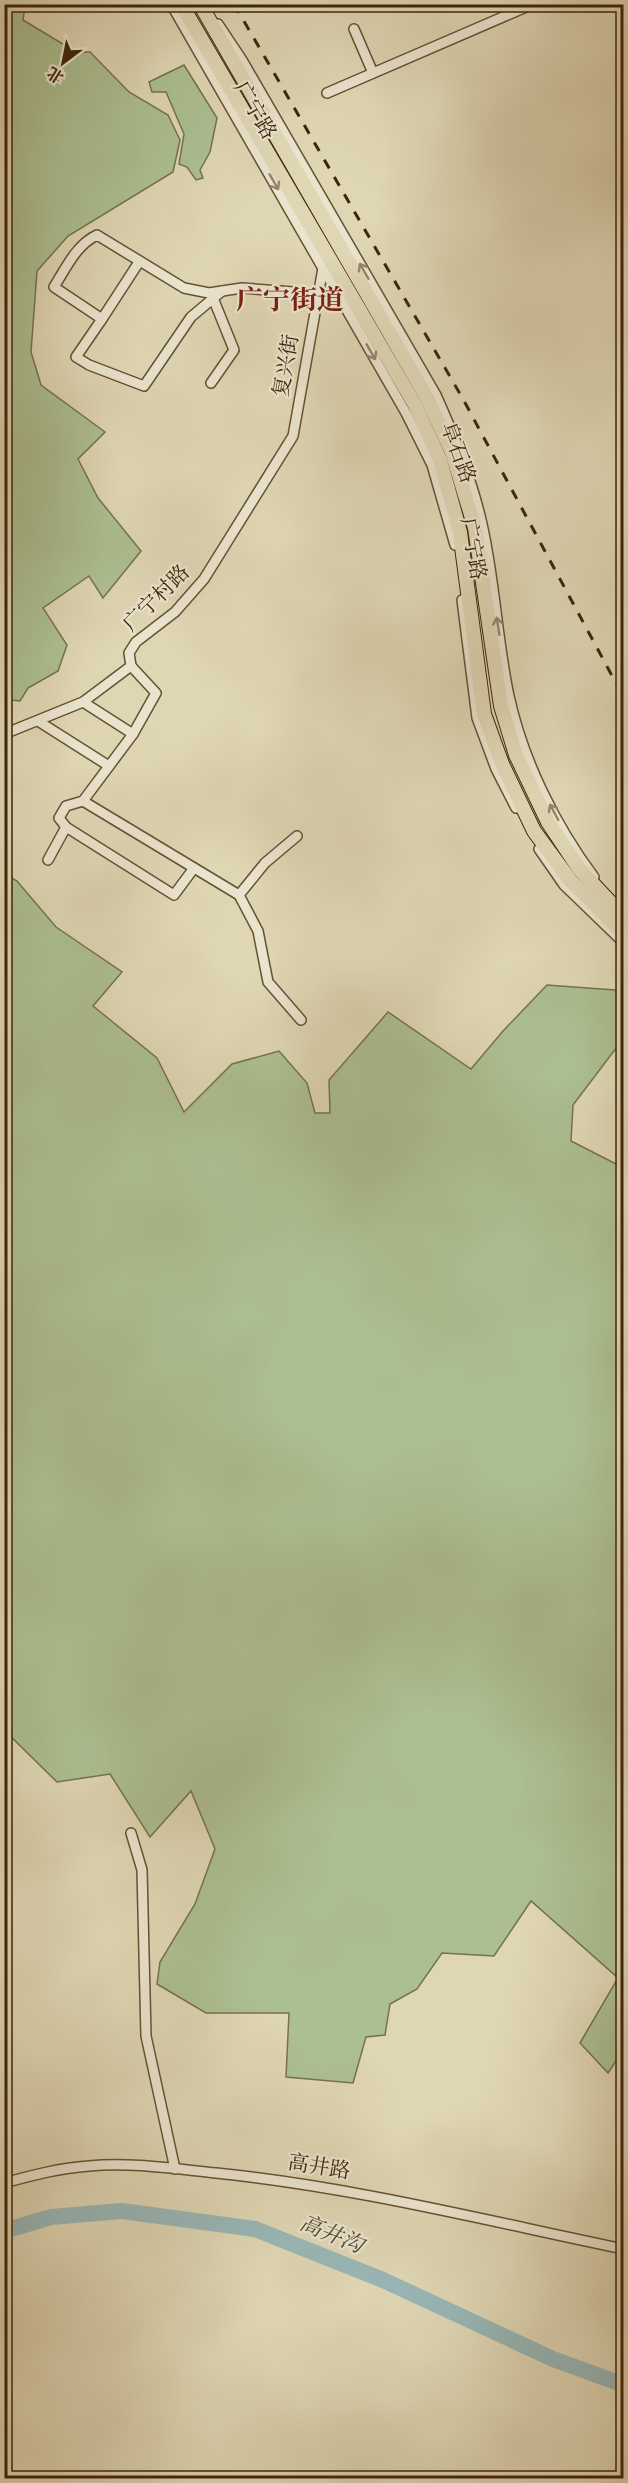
<svg xmlns="http://www.w3.org/2000/svg" width="628" height="2483" font-family="'IM FELL English','Noto Serif SC',serif">
<rect width="100%" height="100%" fill="#dfd6b4"/>
<filter id="stains"><feTurbulence type="fractalNoise" baseFrequency=".00333" numOctaves="4"/><feColorMatrix values="0 0 0 0 .2 0 0 0 0 .09 0 0 0 0 .02 0 0 0 .5 -.17"/></filter>
<radialGradient id="worn" r=".72"><stop offset=".6" stop-color="#630" stop-opacity="0"/><stop offset="1" stop-color="#630" stop-opacity=".3"/></radialGradient>
<g fill="#acbf91" stroke="#75724c" stroke-width="1.5">
<polygon points="25,6 23,20 76,52 90,52 129,92 168,115 180,140 173,172 68,236 37,271 31,352 41,385 105,432 78,459 98,498 141,551 103,598 89,576 43,608 67,645 58,671 28,688 20,701 4,699 4,14"/>
<polygon points="184,65 217,118 210,152 200,170 203,178 196,180 187,167 179,164 184,134 166,92 152,92 149,82"/>
<polygon points="5,874 17,881 56,927 122,972 93,1006 157,1058 184,1112 232,1064 279,1051 307,1083 315,1113 330,1113 329,1080 388,1012 471,1069 503,1031 547,985 615,990 623,998 623,1039 573,1105 571,1141 624,1168 624,2049 608,2073 580,2043 618,1978 531,1901 494,1956 442,1953 417,1989 390,2004 385,2035 366,2037 353,2083 286,2077 289,2013 206,2013 157,1984 160,1962 195,1904 215,1849 191,1791 150,1837 110,1774 57,1782 5,1731"/>
</g>
<g fill="none" stroke-linecap="round" stroke-linejoin="round">
<polyline stroke="#98b7b7" stroke-width="16" points="4,2231 51,2217 122,2211 255,2229 383,2280 553,2359 624,2385"/>
<defs>
<g id="minor">
<polyline points="171,4 406,413 432,465 455,545"/>
<path d="M 218,24 L 242,60 L 436,395 C 455,437 472,479 482,524 C 495,581 497,640 509,696 C 523,760 555,825 594,877"/>
<polyline points="354,29 373,73"/>
<polyline points="327,93 533,4"/>
<path d="M 139,262 L 102,319 L 54,287 C 66,268 76,245 97,235 L 184,288 L 209,293 L 242,288 L 319,294"/>
<polyline points="102,319 76,357 89,365 144,386 191,317 222,291"/>
<polyline points="211,383 234,350 213,298"/>
<polyline points="462,600 477,718 496,769 516,808"/>
<polyline points="131,666 129,653 136,642 175,612 204,579 293,436 323,268"/>
<polyline points="83,702 133,734"/>
<polyline points="38,721 109,766"/>
<polyline points="4,734 83,702 131,666"/>
<polyline points="83,801 239,895"/>
<polyline points="66,827 174,895 194,868"/>
<polyline points="297,836 265,863 239,895 258,931 268,982 301,1020"/>
<polyline points="539,849 564,885 624,943"/>
<polyline points="48,860 66,827 59,818 66,806 83,801 133,734 156,693 131,666"/>
<polyline points="131,1833 142,1870 146,2036 175,2169"/>
<path d="M 4,2183 C 33,2175 60,2168 89,2166 C 131,2162 175,2169 216,2173 C 354,2187 488,2221 624,2249"/>
</g>
<g id="highway">
<polyline points="181,4 415,405 440,460 460,532 484,714 502,764 534,831 570,880 624,934"/>
<polyline points="200,4 427,398 452,452 475,528 501,706 516,755 548,822 580,870 624,917"/>
</g>
</defs>
<use href="#minor" stroke="#665132" stroke-width="12"/>
<use href="#highway" stroke="#3e2507" stroke-width="16"/>
<use href="#minor" stroke="#eae4ce" stroke-width="9"/>
<use href="#highway" stroke="#dfd6b4" stroke-width="14"/>
<polyline stroke="#3e2507" stroke-width="3" stroke-dasharray="10 10" stroke-linecap="butt" points="234,4 463,399 624,698"/>
</g>
<defs><path id="oneway-shaft" d="M-6 0H5M1.5-3L5.5 0L1.5 3" fill="none" stroke-width="1.6" stroke-linecap="round" stroke-linejoin="round" transform="scale(1.5)"/></defs>
<g stroke="#94846a">
<use href="#oneway-shaft" transform="translate(274 182) rotate(60)"/>
<use href="#oneway-shaft" transform="translate(364 271) rotate(-120)"/>
<use href="#oneway-shaft" transform="translate(371 352) rotate(60)"/>
<use href="#oneway-shaft" transform="translate(498 626) rotate(-99)"/>
<use href="#oneway-shaft" transform="translate(554 812) rotate(-118)"/>
</g>
<g text-anchor="middle" dominant-baseline="central" stroke-width="4.5" stroke-linejoin="round" paint-order="stroke">
<g font-size="21" fill="#3e2507" stroke="#eae4ce">
<text transform="translate(254 111) rotate(60)">广宁路</text>
<text transform="translate(287 366) rotate(-80)">复兴街</text>
<text transform="translate(457 453) rotate(70)">阜石路</text>
<text transform="translate(472 549) rotate(80)">广宁路</text>
<text transform="translate(157 599) rotate(-45)">广宁村路</text>
<text transform="translate(319 2168) rotate(9)">高井路</text>
</g>
<g font-size="22" font-style="italic" fill="#544a33" stroke="#eae4ce">
<text transform="translate(331 2235) rotate(22)">高井沟</text>
</g>
<g font-size="27" font-weight="bold" fill="#7a1f14" stroke="#eae4ce">
<text x="290" y="302">广宁街道</text>
</g>
</g>
<rect width="628" height="2483" fill="none" stroke="#dfd6b4" stroke-width="24"/>
<rect x="6" y="6" width="616" height="2471" fill="none" stroke="#3e2507" stroke-width="3"/>
<rect x="12" y="12" width="604" height="2459" fill="none" stroke="#3e2507" stroke-width="1.5"/>
<g transform="translate(63 63) rotate(212)" stroke="#eae4ce" stroke-width="4.5" paint-order="stroke">
<path d="M0-4.5L10 22L0 15L-10 22Z" fill="#3e2507"/>
<text y="-9" font-size="16" font-weight="bold" text-anchor="middle" fill="#3e2507">北</text>
</g>
<rect width="100%" height="100%" filter="url(#stains)"/>
<rect width="100%" height="100%" fill="url(#worn)"/>
</svg>
